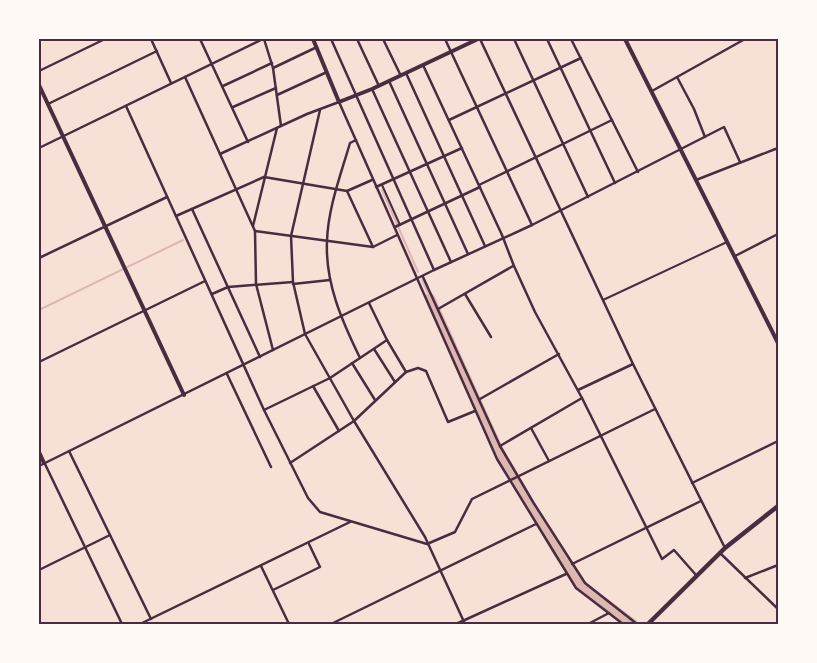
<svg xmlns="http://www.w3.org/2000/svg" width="817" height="663" font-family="Lora,serif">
<rect width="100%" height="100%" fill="#f7e1d7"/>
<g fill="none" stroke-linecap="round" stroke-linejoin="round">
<g stroke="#dcb8b0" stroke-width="2">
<polyline points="382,190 418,272"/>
<polyline points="422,280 430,298"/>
<polyline points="39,310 183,240"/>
</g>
<polyline stroke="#dcb8b0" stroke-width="10" points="430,298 498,449 557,551 583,587 633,624"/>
<g stroke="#4a2c40" stroke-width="2">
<polyline points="382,185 400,225"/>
<polyline points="603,300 727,242"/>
</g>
<g stroke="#4a2c40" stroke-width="2.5">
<polyline points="151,39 171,83"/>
<polyline points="200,39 248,142"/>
<polyline points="264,39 273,68 281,126"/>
<polyline points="331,39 434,270"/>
<polyline points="357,39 379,86"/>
<polyline points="383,39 401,76"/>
<polyline points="445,39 532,225"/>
<polyline points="480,39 633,364 725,548"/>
<polyline points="514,39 588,197"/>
<polyline points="547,39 615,183"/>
<polyline points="571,39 638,172"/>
<polyline points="423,65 502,235 514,266 535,312 582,398 662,559 674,550 696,575"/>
<polyline points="273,68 317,47"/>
<polyline points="39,71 105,39"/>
<polyline points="406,73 485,246"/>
<polyline points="185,77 255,231 256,284 273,350"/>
<polyline points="677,77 694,109 705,137"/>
<polyline points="389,81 468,254"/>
<polyline points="223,86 272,63"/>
<polyline points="372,89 451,262"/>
<polyline points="652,91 745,39"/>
<polyline points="277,95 327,72"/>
<polyline points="48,104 157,51"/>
<polyline points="126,106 264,410 308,498 320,512 427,544 455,532 472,499 655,409"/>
<polyline points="233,107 276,88"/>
<polyline points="320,110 291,236 293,282 305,334 354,421 425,537 465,624"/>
<polyline points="449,120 581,58"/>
<path d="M 356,140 L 350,143 C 341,174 328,208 327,241 C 325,283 342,321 360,358"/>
<polyline points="39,148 263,39"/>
<polyline points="220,154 307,114 339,102 497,459 576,588 623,624"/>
<polyline points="696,180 778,148"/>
<polyline points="479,185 612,120"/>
<polyline points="376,187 462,148"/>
<polyline points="347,191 373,247"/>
<polyline points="192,209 260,357"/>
<polyline points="176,216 264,177 347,191 372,180"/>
<polyline points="253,226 277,128"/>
<polyline points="395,227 480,187"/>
<polyline points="255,231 373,247 397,235"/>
<polyline points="735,256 778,234"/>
<polyline points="39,258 167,197"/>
<polyline points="423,277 500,446 533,502 585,583 637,624"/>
<polyline points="293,284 330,280"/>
<polyline points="212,294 228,287 293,282"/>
<polyline points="465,294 491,337"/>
<polyline points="369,303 387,340 406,372"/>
<polyline points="438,309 513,266"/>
<polyline points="374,349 395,382"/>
<polyline points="39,362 205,281"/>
<polyline points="352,363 375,400"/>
<polyline points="227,374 271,467"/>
<polyline points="313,386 339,431"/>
<polyline points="578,390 633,364"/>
<polyline points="480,399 559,354"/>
<polyline points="264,410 330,378 387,340"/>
<polyline points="531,428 549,461"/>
<polyline points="500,446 582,398"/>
<polyline points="69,451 151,619"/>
<polyline points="290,463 354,421 406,372 418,368 426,371 448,422 475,411"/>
<polyline points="45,464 122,624"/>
<polyline points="39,466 434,270 532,225 724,127 740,162"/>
<polyline points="692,483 778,441"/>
<polyline points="720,553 778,609"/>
<polyline points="572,564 701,501"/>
<polyline points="261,566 289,624"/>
<polyline points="39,570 110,535"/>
<polyline points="745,578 778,565"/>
<polyline points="273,590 320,567 309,544"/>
<polyline points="140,624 350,522"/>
<polyline points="331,624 536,524"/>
<polyline points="456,624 566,574"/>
<polyline points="588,624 609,613"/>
</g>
<g stroke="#4a2c40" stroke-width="4">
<polyline points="313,39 339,102 372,89 478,39"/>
<polyline points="625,39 778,343"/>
<polyline points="39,85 184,395"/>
<polyline points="39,452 44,463"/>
</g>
<polyline stroke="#4a2c40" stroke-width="4.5" points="648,624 725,548 778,506"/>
</g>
<rect width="817" height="663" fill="none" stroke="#fffaf5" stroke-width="80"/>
<rect x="40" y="40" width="737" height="583" fill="none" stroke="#4a2c40" stroke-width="2"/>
</svg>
